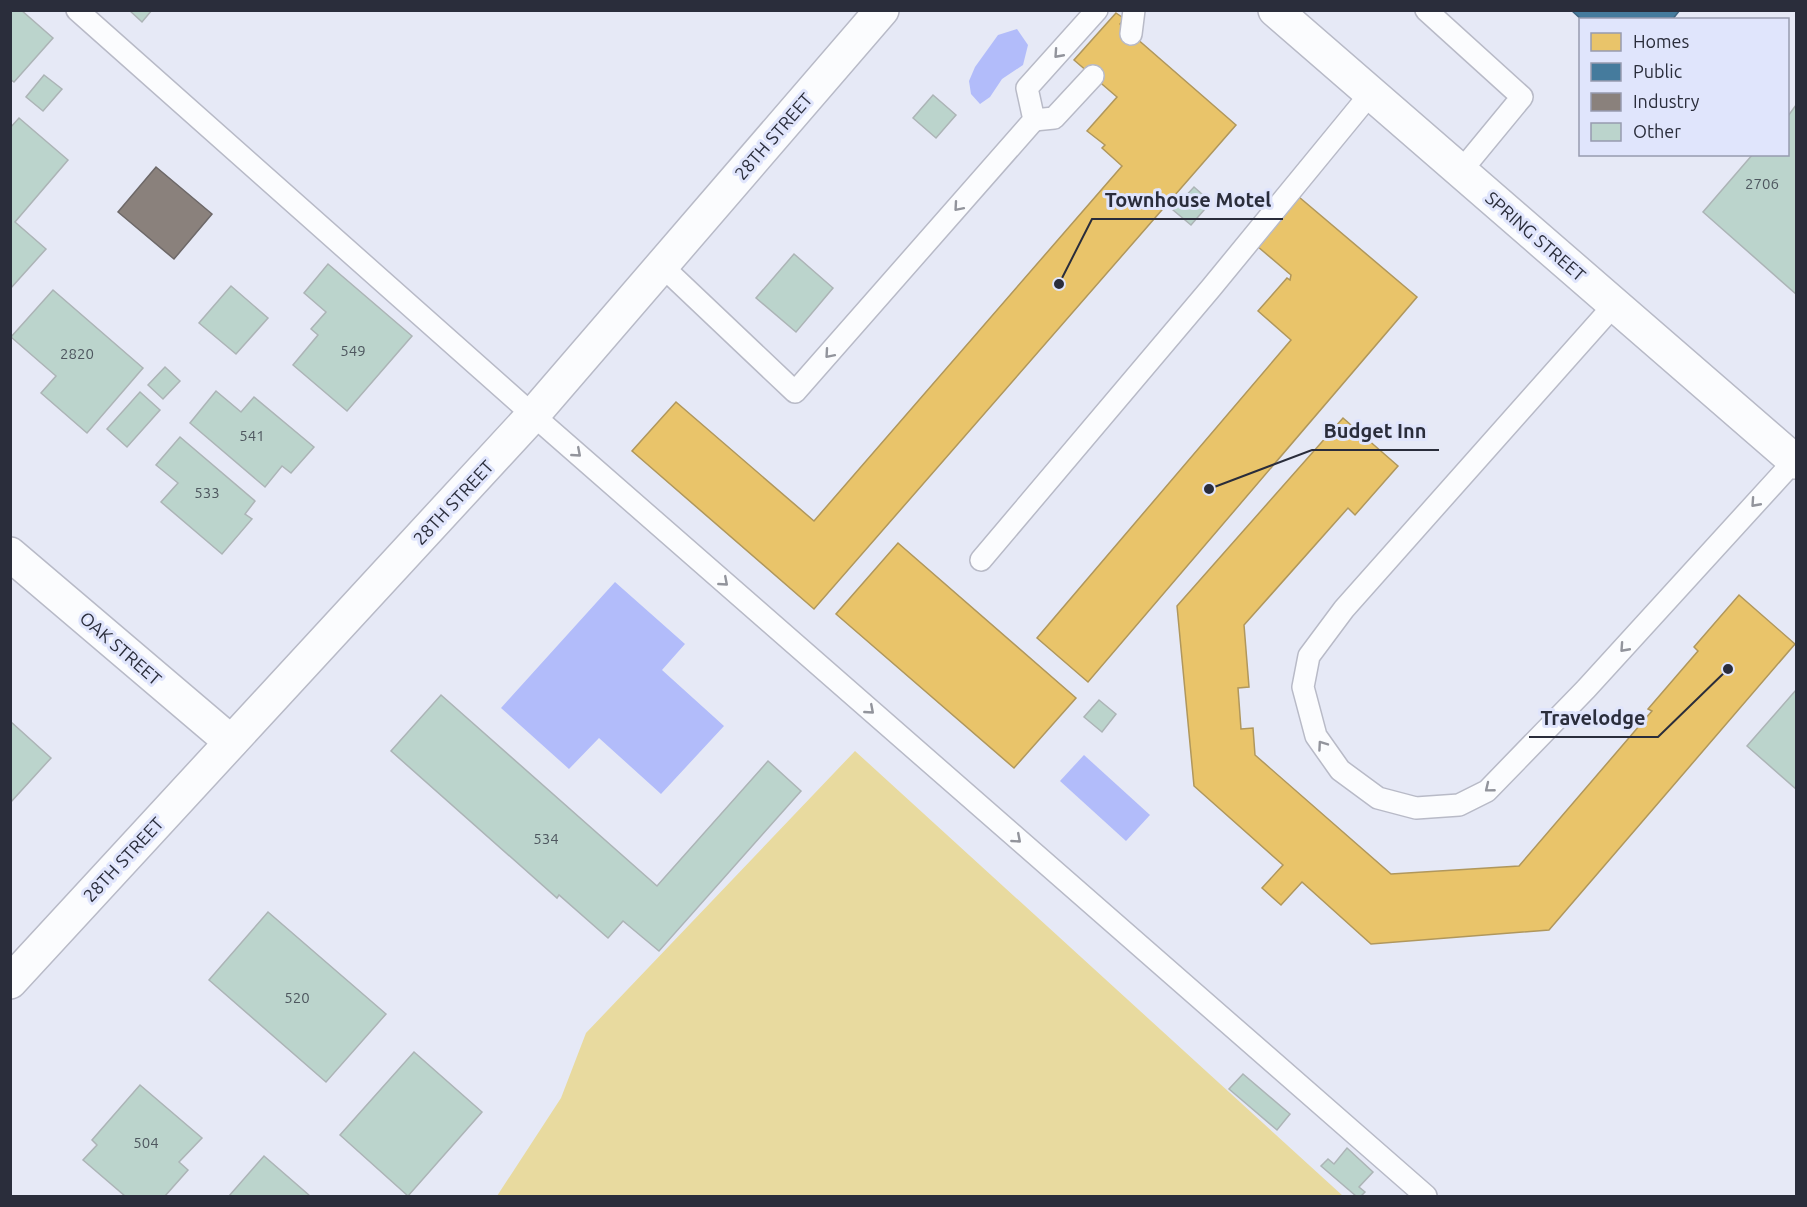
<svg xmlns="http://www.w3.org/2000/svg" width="1807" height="1207" font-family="Ubuntu,sans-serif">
<rect width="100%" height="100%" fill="#e6e9f6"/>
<polygon fill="#e8da9f" points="855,751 1343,1196 497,1196 561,1098 586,1033"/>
<g fill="#b2bcfa">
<polygon points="1017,29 1028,45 1023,65 1002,79 990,97 980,104 971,94 969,81 975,67 998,35"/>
<polygon points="615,582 685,644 662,670 724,726 661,794 599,738 569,769 501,708"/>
<polygon points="1084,755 1150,815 1126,841 1060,781"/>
</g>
<g fill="#e9c46a" stroke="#b0975c" stroke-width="1.5">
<polygon points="1116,13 1125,19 1120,24 1236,125 814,609 632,451 676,402 814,521 1122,166 1102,148 1105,145 1087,131 1117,97 1074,60"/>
<polygon points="1299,197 1417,297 1088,682 1037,638 1291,340 1258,311 1287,278 1290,280 1291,275 1257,246"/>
<polygon points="1343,418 1398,466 1355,515 1348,508 1244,625 1249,687 1238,688 1241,729 1253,728 1255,755 1391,874 1519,866 1652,711 1648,709 1698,651 1694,647 1739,595 1795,644 1549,930 1371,944 1302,882 1281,905 1262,888 1283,865 1194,786 1177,606"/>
<polygon points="898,543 1076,698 1014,768 836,614"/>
</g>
<polygon fill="#457b9d" stroke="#3d6480" stroke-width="1.5" points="1571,10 1680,10 1672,20 1582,20"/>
<polygon fill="#8a817c" stroke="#6d6868" stroke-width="1.5" points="156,167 212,214 174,259 118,212"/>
<g fill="#bbd4cc" stroke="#acb4b6" stroke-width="1.5">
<polygon points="10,10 21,10 53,38 14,82 10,79"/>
<polygon points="129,10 152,10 142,22"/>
<polygon points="44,75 62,89 43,111 26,97"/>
<polygon points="933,95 956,115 936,138 913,118"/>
<polygon points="1796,105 1796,294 1703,212 1753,154 1788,154 1788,116"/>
<polygon points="19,118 68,160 15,222 46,249 10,289 10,128"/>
<polygon points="1194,187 1211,202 1191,225 1173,210"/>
<polygon points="794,254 833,288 796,332 756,298"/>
<polygon points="328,264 412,336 347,411 293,365 318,335 311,329 326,312 304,293"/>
<polygon points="231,286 268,318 236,354 199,323"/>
<polygon points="53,290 143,368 87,433 41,393 56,376 11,337"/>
<polygon points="165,367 180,381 163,399 148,385"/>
<polygon points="216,391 241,412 254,397 314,447 291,473 282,466 265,487 190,423"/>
<polygon points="140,392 160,410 127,447 107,429"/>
<polygon points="180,437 255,501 245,514 252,519 222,554 161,502 178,483 156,465"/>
<polygon points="1796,690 1796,789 1747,746"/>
<polygon points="441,695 657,886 768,761 801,791 659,951 623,921 608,938 559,895 557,898 391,751"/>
<polygon points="1099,700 1116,714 1102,732 1084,717"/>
<polygon points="10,721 51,758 10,803"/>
<polygon points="268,912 386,1014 326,1082 209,980"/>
<polygon points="414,1052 482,1112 408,1196 340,1135"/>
<polygon points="1243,1074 1290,1114 1277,1130 1229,1089"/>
<polygon points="140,1085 202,1138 179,1162 188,1170 165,1196 125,1196 83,1160 97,1145 92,1140"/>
<polygon points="1347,1148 1373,1172 1359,1187 1365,1192 1361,1196 1356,1196 1321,1166 1328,1159 1334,1164"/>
<polygon points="264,1156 310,1196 229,1196"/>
</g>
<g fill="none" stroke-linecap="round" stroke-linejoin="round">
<defs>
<g id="lane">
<polyline points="77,10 533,415 1426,1196"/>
<polyline points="1426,10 1522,97 1461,171"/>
<polyline points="1131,34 1134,10"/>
<polyline points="1034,120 1054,118 1093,76"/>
<polyline points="661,265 795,392 1034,120 1027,88 1097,10"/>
<polyline points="1615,304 1344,609 1309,656 1303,687 1316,736 1340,770 1378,798 1416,808 1459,805 1487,791 1586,689 1795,460"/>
<polyline points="981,560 1211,288 1371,93"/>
</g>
<g id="street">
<polyline points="10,554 231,742"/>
<polyline points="10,982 533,415 882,10"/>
</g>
<polyline id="secondary" points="1275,10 1796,462"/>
</defs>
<use href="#lane" stroke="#b8bac7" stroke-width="24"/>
<use href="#street" stroke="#b8bac7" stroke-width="36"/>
<use href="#secondary" stroke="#b8bac7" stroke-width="36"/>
<use href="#lane" stroke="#fbfcfe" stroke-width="21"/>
<use href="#street" stroke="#fbfcfe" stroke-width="33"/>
<use href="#secondary" stroke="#fbfcfe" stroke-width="33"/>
</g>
<defs><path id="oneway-chevron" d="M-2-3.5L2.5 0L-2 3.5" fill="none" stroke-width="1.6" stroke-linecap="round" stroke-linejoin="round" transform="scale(1.5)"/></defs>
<g stroke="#92949c">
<use href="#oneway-chevron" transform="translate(1058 54) rotate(132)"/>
<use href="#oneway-chevron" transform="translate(958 207) rotate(131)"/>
<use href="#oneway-chevron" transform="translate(829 354) rotate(131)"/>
<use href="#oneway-chevron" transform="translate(577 453) rotate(41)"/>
<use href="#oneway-chevron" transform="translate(1755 503) rotate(132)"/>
<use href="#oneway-chevron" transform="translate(724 582) rotate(41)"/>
<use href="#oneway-chevron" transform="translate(1624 648) rotate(132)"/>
<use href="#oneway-chevron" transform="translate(870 710) rotate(41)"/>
<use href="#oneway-chevron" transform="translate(1322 745) rotate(-125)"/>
<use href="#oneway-chevron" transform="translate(1489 788) rotate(141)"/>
<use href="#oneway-chevron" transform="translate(1017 839) rotate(41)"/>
</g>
<g text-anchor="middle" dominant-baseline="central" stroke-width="6" stroke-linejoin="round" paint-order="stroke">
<g font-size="15" fill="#4e575f">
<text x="1762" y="183">2706</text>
<text x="353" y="350">549</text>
<text x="77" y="353">2820</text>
<text x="252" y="435">541</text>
<text x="207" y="492">533</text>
<text x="546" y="838">534</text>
<text x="297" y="997">520</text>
<text x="146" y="1142">504</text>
</g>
<g font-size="18" fill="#2a2d3b" stroke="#e0e5fc">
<text transform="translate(773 136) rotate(-49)">28TH STREET</text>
<text transform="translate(1536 236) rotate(41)">SPRING STREET</text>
<text transform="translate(453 502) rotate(-47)">28TH STREET</text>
<text transform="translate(121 648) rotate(41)">OAK STREET</text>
<text transform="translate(123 859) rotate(-47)">28TH STREET</text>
</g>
</g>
<path fill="none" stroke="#2a2d3b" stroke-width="2" d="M1059 284L1092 219H1283M1209 489L1312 450H1439M1728 669L1658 737H1529"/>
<g fill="#2a2d3b" stroke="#e0e5fc" stroke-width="2">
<circle cx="1059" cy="284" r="6"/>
<circle cx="1209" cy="489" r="6"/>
<circle cx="1728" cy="669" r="6"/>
</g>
<g font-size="20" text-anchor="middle" font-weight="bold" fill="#2a2d3b" stroke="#e0e5fc" stroke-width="6" stroke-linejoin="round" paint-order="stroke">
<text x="1188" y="207">Townhouse Motel</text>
<text x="1375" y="438">Budget Inn</text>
<text x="1593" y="725">Travelodge</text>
</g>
<rect width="1807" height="1207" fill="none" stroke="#2a2d3b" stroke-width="24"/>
<rect x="1579" y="18" width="210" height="138" fill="#e0e5fc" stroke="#979baf" stroke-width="1.5"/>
<rect x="1591" y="33" width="30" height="18" fill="#e9c46a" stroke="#979baf" stroke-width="1.5"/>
<text x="1633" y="48" font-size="18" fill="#2a2d3b">Homes</text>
<rect x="1591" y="63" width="30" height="18" fill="#457b9d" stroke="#979baf" stroke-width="1.5"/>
<text x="1633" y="78" font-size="18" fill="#2a2d3b">Public</text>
<rect x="1591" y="93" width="30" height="18" fill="#8a817c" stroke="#979baf" stroke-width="1.5"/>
<text x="1633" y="108" font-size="18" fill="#2a2d3b">Industry</text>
<rect x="1591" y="123" width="30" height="18" fill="#bbd4cc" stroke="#979baf" stroke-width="1.5"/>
<text x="1633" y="138" font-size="18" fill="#2a2d3b">Other</text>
</svg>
